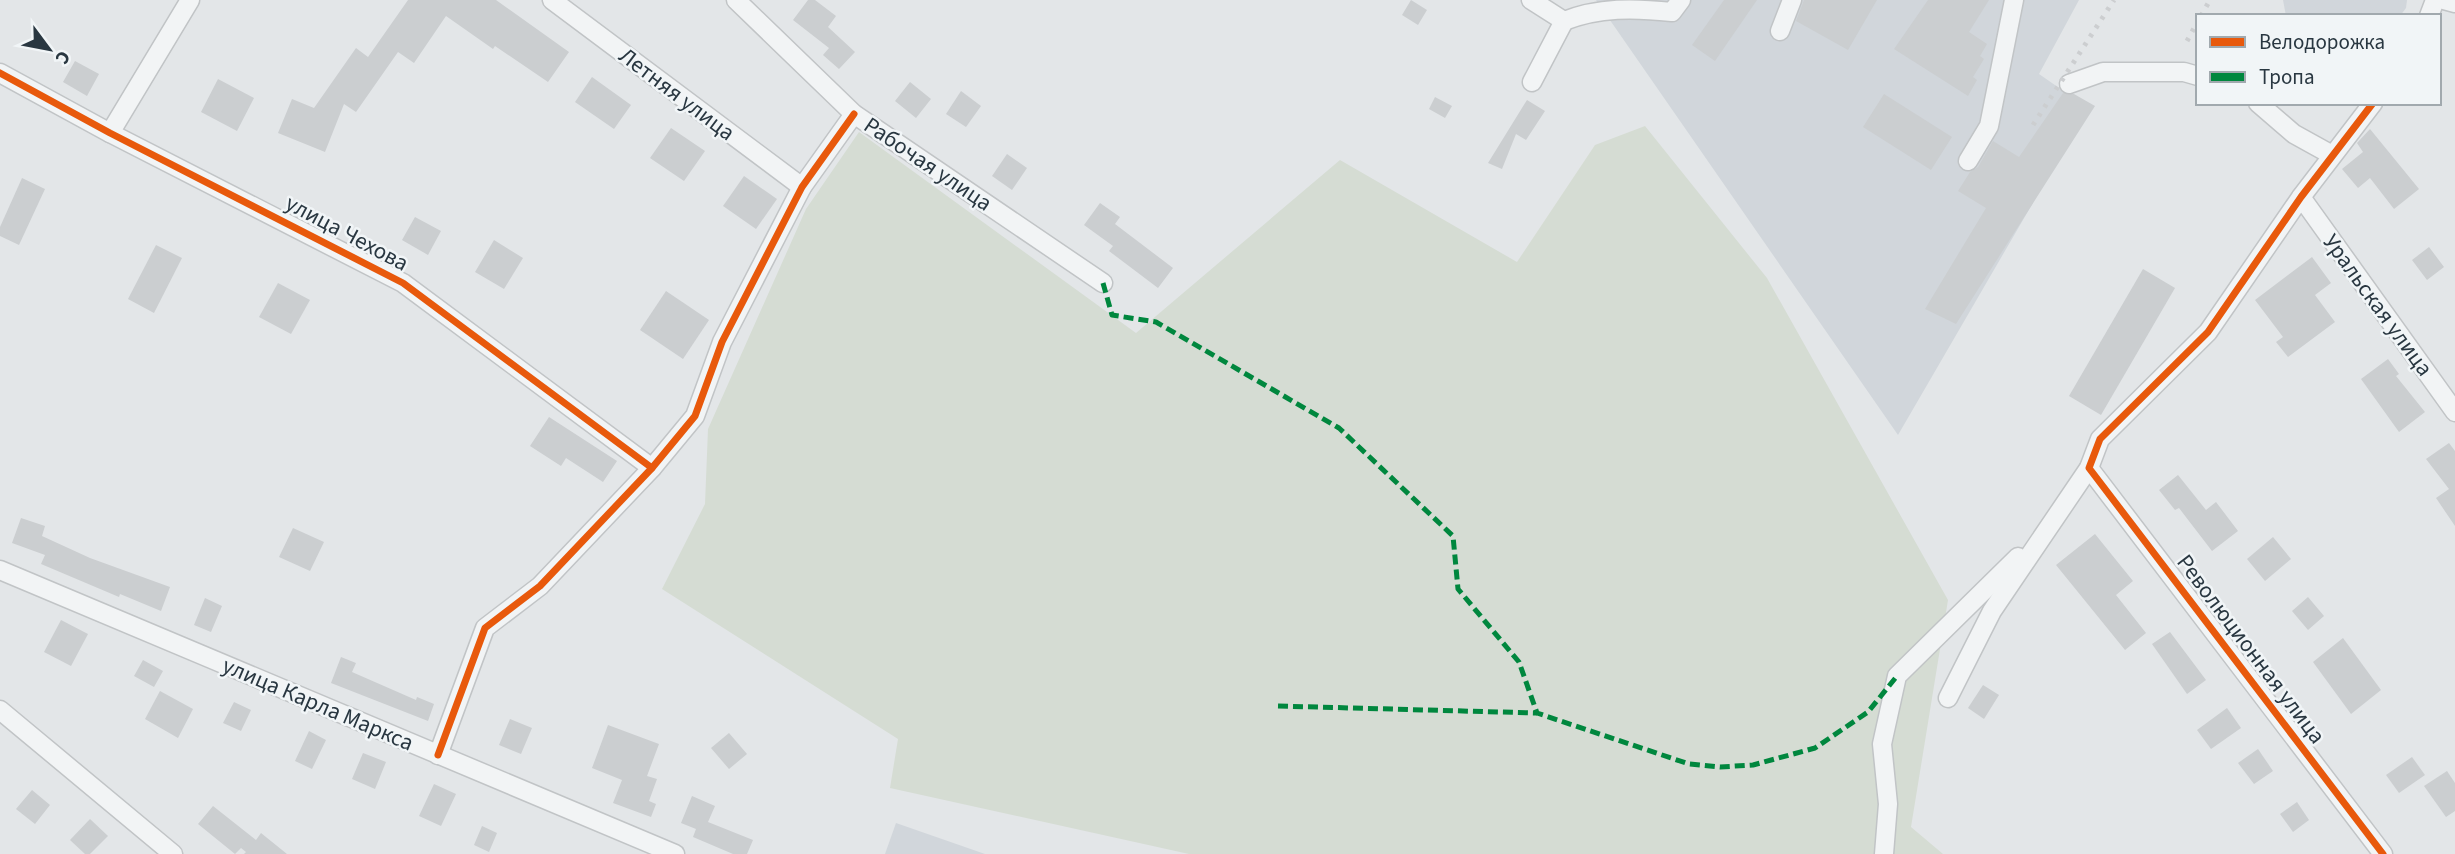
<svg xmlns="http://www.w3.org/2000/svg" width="2455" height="854" font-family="'Source Sans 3',sans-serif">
<rect width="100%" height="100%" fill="#e3e6e8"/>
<g fill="#d1d6db">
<polygon points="1596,0 2079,0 2039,74 2088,108 1898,435"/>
<polygon points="2283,0 2407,0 2406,8 2400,16 2286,16"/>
<polygon points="896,823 985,854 885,854"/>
</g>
<polygon fill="#d5dcd3" points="1645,126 1767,278 1948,600 1911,827 1943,854 1189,854 890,788 898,739 662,589 705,504 708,429 806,209 859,132 1136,333 1340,160 1517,262 1595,145"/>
<g fill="#cbced0">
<polygon points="408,0 496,0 569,52 548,82 495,46 493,49 446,16 414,63 398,52 356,112 344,104 325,152 278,133 292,99 314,108 356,48 368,57"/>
<polygon points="808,0 815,0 836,16 828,27 855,52 839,69 823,55 829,48 793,20"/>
<polygon points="1411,0 1427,10 1418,25 1402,15"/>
<polygon points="1724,0 1757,0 1715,61 1692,45"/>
<polygon points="1804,0 1877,0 1848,50 1796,21"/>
<polygon points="1928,0 1989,0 1969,32 1987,44 1980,56 1984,59 1973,77 1977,80 1968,96 1894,49"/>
<polygon points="75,61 99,74 87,96 63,82"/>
<polygon points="592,77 631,105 614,129 575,102"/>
<polygon points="218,79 254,98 237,131 201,112"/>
<polygon points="910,82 931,99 916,118 895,101"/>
<polygon points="961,91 981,106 966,127 946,114"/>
<polygon points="2063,93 2074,94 2095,106 1956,324 1925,309 1986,208 1958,191 1970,172 1978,167 1993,141 2019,157"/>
<polygon points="1884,94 1952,137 1931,170 1863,127"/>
<polygon points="1435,97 1452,106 1445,118 1429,109"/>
<polygon points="1527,100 1545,111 1526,140 1516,134 1502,169 1488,163"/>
<polygon points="671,128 705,151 684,181 650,158"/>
<polygon points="2370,129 2419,189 2394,209 2370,178 2358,188 2342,169 2363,152 2357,143"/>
<polygon points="1007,154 1027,168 1012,190 992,176"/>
<polygon points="744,176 777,199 756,229 723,206"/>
<polygon points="22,178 45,189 19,245 0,236 0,227"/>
<polygon points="1100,203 1120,217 1115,224 1173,268 1158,288 1109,251 1113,246 1084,225"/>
<polygon points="415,217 441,231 428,255 402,240"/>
<polygon points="494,240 523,258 504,289 475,272"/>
<polygon points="156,245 182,258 154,313 128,299"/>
<polygon points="2429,247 2444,267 2427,280 2412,260"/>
<polygon points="2312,257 2331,283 2315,295 2335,322 2288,357 2276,342 2283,337 2255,300"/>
<polygon points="2143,269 2175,288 2101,415 2069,396"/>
<polygon points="278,283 310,300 291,334 259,317"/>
<polygon points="666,291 709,320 683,359 640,330"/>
<polygon points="2388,359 2399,374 2396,376 2425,412 2399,432 2361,379"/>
<polygon points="549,417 617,461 603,482 566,458 561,466 530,446"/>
<polygon points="2449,443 2455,451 2455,526 2436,498 2449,489 2426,459"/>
<polygon points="2178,475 2206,510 2216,502 2238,531 2212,551 2179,508 2175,510 2159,490"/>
<polygon points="21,518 45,526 42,536 90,558 170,587 161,611 120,594 119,597 41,564 45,555 12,543"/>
<polygon points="293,528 324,542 310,571 279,557"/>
<polygon points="2095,534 2133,581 2116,595 2146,633 2125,650 2056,565"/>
<polygon points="2273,537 2291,559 2265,581 2247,559"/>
<polygon points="2308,597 2324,616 2308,630 2292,611"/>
<polygon points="205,598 222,606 211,632 194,625"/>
<polygon points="61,620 88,634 71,666 44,652"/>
<polygon points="2170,632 2206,680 2187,694 2152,644"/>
<polygon points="2343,638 2381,690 2351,714 2313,662"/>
<polygon points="341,657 356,663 352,672 416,700 417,697 434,704 428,721 331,683"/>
<polygon points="143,660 163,671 154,687 134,676"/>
<polygon points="1983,685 1999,695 1984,719 1968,708"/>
<polygon points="160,691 193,709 178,738 145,719"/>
<polygon points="234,702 251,710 241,731 223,723"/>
<polygon points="2227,708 2241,728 2211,749 2197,730"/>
<polygon points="510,719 532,728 521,754 499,745"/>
<polygon points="608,725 659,744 647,776 657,779 649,801 656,804 651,817 613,803 622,780 592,768"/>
<polygon points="309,731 326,740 312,769 295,761"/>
<polygon points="729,733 747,754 729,769 711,748"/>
<polygon points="2258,749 2273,771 2254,784 2238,763"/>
<polygon points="363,753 386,762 375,789 352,779"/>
<polygon points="2412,757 2425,775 2399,793 2386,775"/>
<polygon points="2447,771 2455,783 2455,811 2446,817 2424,786"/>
<polygon points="434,784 456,794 441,826 419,816"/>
<polygon points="32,790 50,805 35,824 16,809"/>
<polygon points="692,796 715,806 708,822 753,840 747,854 733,854 693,837 696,829 681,823"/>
<polygon points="2297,802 2309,820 2293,832 2280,814"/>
<polygon points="213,806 256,840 261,833 287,854 244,854 246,852 241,848 235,854 198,824"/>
<polygon points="90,819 108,836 90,854 85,854 70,840"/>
<polygon points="482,826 497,833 489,852 474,845"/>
</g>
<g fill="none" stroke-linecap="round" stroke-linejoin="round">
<defs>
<g id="minor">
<polyline points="552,0 802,187"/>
<polyline points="736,0 854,114 1103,283"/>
<path d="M 1531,0 L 1564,21 C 1599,7 1635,8 1672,12 L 1681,0"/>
<polyline points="2444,0 2455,3"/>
<polyline points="2429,16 2435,0"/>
<polyline points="1780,31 1792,0"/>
<polyline points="0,73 110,133 403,283 652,468"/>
<polyline points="1532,82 1564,21"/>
<polyline points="2069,84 2103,72 2184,72 2198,76"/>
<polyline points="2258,103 2294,134 2332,155"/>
<polyline points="110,133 190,0"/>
<polyline points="1968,161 1989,126 2014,0"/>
<polyline points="2301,197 2455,412"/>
<polyline points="2089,468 2383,854"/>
<polyline points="0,570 675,854"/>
<polyline points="1948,698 1992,611 2089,468 2100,439 2208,332 2301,197 2373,103"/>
<polyline points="0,710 173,854"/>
<polyline points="438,755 485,628 540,586 652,468 695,416 722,342 802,187 854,114"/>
<polyline points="1884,854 1888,804 1882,744 1897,676 2018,557"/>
</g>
</defs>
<use href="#minor" stroke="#c1c4c6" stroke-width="21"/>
<use href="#minor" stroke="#f2f4f5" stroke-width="18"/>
<g stroke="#ccced0" stroke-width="5" stroke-dasharray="3.5 7" stroke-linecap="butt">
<polyline points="2201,16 2210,0"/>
<polyline points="2187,41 2198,21"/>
<polyline points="2033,125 2114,0"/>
</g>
<g stroke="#00873e" stroke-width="5" stroke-dasharray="10 5" stroke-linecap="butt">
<polyline points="1103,283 1112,315 1156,322 1339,428 1453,536 1458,589 1519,662 1537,713 1689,764 1720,767 1753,765 1815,748 1868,712 1897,676"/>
<polyline points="1278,706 1537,713"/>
</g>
<defs>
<g id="cycleway">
<polyline points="0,73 110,133 403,283 652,468"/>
<polyline points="2373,103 2301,197 2208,332 2100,439 2089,468 2383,854"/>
<polyline points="438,755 485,628 540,586 652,468 695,416 722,342 802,187 854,114"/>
</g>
</defs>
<use href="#cycleway" stroke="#f1f5f7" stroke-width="11"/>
<use href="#cycleway" stroke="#e8590c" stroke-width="7"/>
</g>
<g text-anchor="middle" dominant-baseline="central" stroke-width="5" stroke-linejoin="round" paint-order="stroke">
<g font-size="23" fill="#293741" stroke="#f1f5f7">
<text transform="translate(677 94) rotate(37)">Летняя улица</text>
<text transform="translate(928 164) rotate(34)">Рабочая улица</text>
<text transform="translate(347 233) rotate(28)">улица Чехова</text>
<text transform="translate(2378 305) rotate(54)">Уральская улица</text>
<text transform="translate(2251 649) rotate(53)">Революционная улица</text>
<text transform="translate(318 704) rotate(23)">улица Карла Маркса</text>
</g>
</g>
<rect x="2196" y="14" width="245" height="91" fill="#f1f5f7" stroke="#a1a9ae" stroke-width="2"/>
<rect x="2210" y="37" width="35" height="10" fill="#e8590c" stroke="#a1a9ae" stroke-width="2"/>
<text x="2259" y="49" font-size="21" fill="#293741">Велодорожка</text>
<rect x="2210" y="72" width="35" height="10" fill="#00873e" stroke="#a1a9ae" stroke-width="2"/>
<text x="2259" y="84" font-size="21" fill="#293741">Тропа</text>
<g transform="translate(49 49) rotate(122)" stroke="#f1f5f7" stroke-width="5" paint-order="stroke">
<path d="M0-5L12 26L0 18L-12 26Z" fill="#293741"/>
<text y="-10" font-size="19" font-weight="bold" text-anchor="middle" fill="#293741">С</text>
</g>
</svg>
